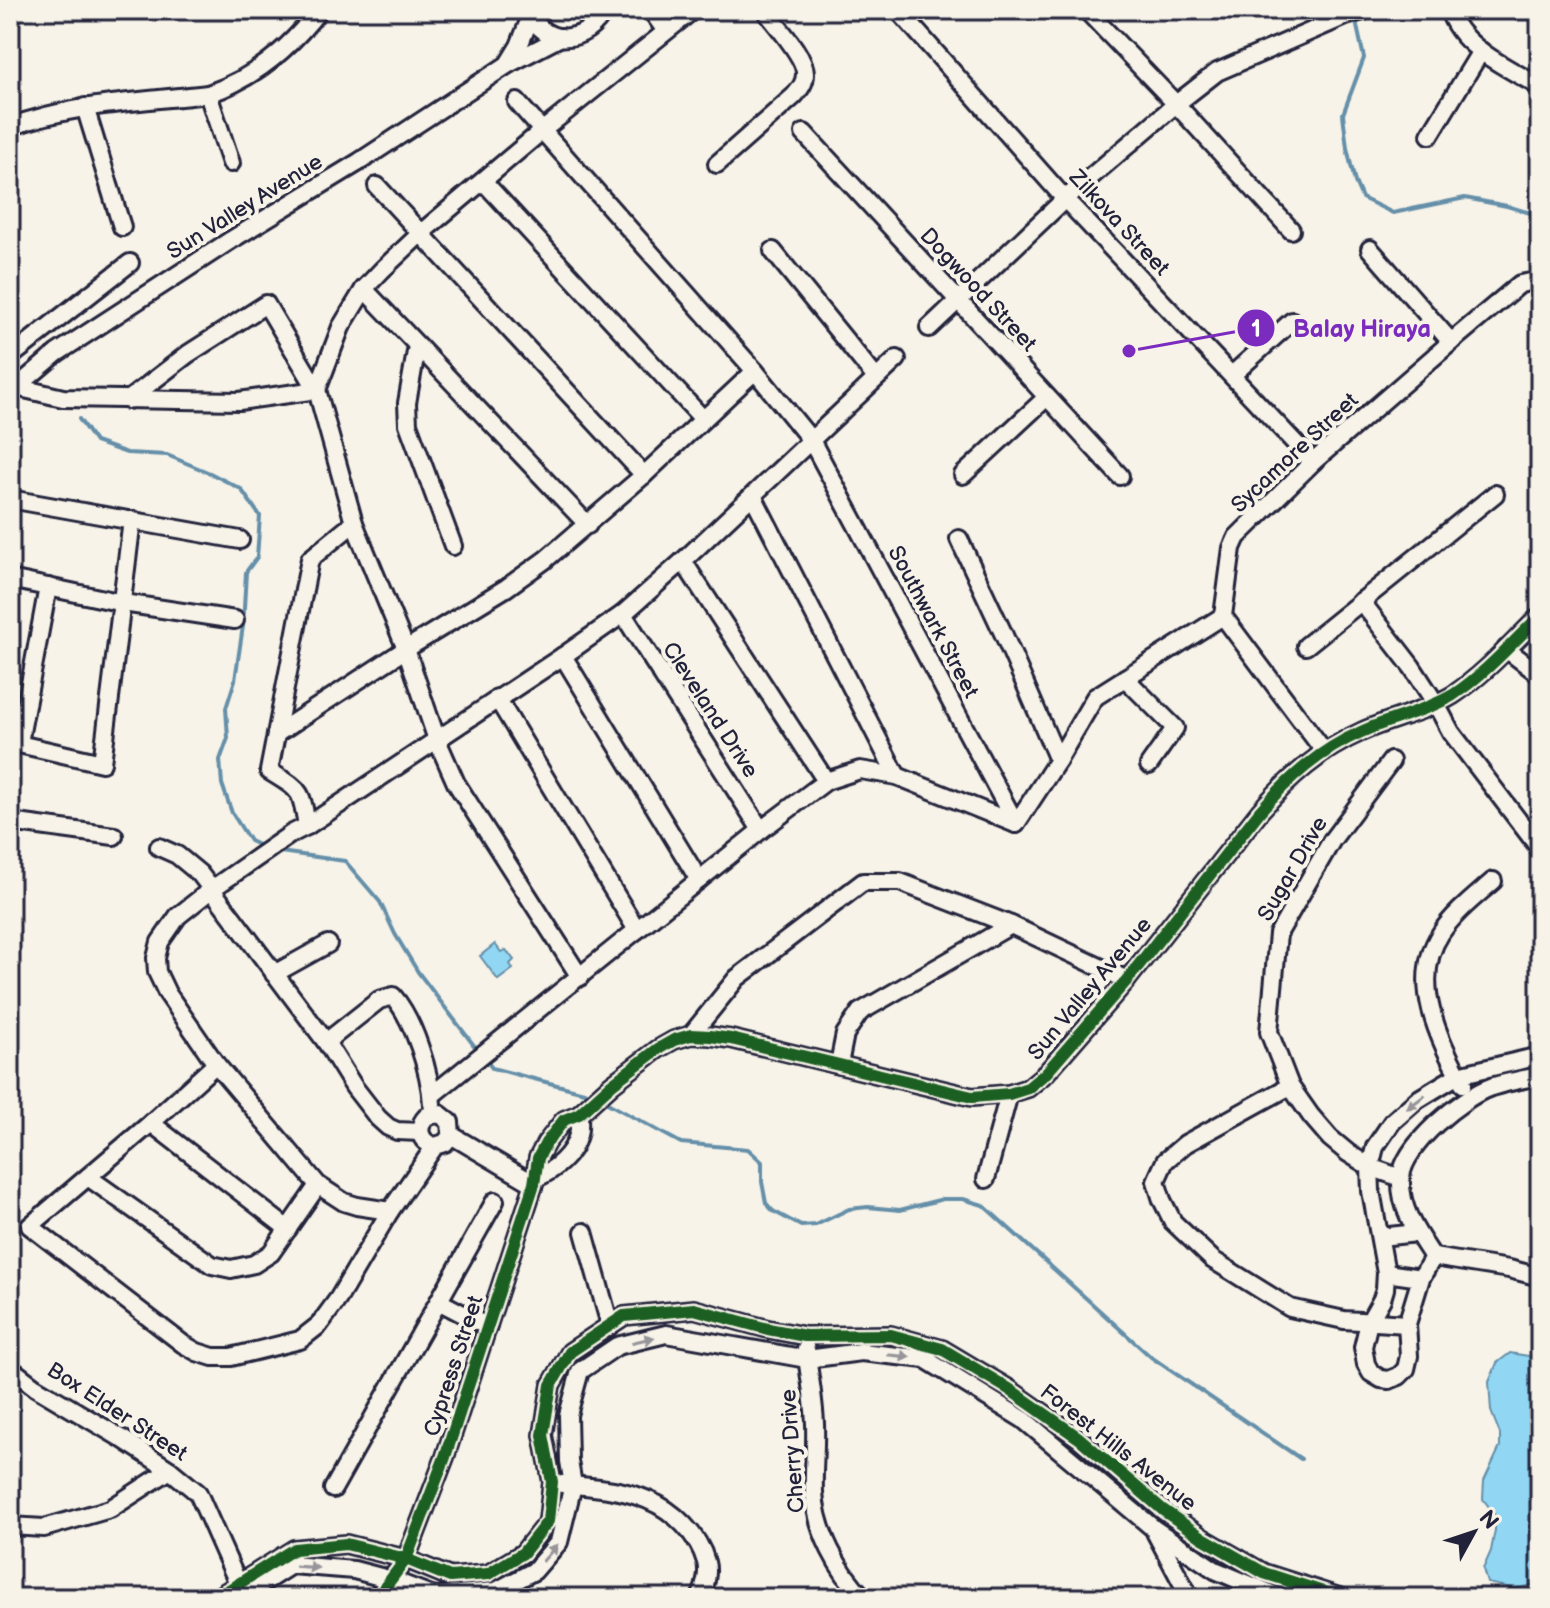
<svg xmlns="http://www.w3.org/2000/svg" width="1550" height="1608" font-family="'Balsamiq Sans',sans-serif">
<rect width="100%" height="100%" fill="#f7f3e8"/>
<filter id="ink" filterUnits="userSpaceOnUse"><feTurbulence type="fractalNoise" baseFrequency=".0125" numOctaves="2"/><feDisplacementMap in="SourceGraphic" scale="16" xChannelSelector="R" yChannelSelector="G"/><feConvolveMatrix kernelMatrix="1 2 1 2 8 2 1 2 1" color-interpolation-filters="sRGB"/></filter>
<g filter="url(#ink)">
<g fill="#91d7f3" stroke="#658fa9" stroke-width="2">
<polygon points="495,944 501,952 506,950 514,960 510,964 513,969 498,980 480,956"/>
<polygon points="1510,1353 1534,1357 1540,1362 1540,1583 1516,1589 1487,1583 1483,1569 1491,1551 1495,1530 1495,1515 1483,1499 1484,1481 1500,1447 1500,1434 1491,1411 1489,1382 1497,1363"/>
</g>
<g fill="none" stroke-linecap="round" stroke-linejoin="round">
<g stroke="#658fa9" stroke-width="4">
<polyline points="1355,17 1364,58 1343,114 1347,148 1355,182 1362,198 1393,213 1465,198 1507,206 1540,216"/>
<polyline points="79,419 95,442 127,453 167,455 210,473 241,489 260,516 257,557 246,572 243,626 235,680 226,708 228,738 220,760 222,784 232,813 250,841 265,848"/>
<polyline points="273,851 345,861 380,902 395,934 418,972 479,1052"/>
<polyline points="485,1059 492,1068 584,1092 592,1096"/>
<polyline points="600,1099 681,1143 748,1149 762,1162 762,1182 766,1203 773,1211 801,1226 816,1225 849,1209 868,1207 900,1210 943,1199 963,1199 983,1205 1151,1357 1301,1459"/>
</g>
<defs>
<g id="minor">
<path d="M 529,10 C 543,49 588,44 604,10"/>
<polyline points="651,10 665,30"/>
<polyline points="898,10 1065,199 1313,462"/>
<polyline points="1086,10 1176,104 1291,230"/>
<path d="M 1449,10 C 1460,48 1509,68 1540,87"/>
<polyline points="508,64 519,46 531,16"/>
<polyline points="208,94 231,163"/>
<polyline points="517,102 755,371 811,440 1016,824"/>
<polyline points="85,107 122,227"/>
<path d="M 10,127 C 74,103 141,102 208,94 C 253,79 290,48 319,10"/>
<polyline points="804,133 1120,476"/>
<polyline points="1430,135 1481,51"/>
<path d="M 717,164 L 794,96 C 800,89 805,83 805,74 C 806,57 776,25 765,10"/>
<polyline points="483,181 703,419"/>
<polyline points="377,186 644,475"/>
<polyline points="1370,249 1451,342"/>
<polyline points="773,251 876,378"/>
<polyline points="364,289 588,525"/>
<polyline points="929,328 1065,199 1176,104 1217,72 1346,16 1367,10"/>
<polyline points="417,346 407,403 408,424 453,546"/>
<polyline points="10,357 130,263"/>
<polyline points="1232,375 1292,321"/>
<polyline points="11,382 16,387 63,398 239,401 317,390"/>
<polyline points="317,390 341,327 364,289 382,270 421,233 543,130 693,10"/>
<polyline points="10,393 57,353 231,240 359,162 507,65 561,37"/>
<polyline points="128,400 188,354 266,304 317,390 354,523 406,649 437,740 456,783 580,977"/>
<polyline points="963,475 1047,397"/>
<polyline points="753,496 897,776"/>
<polyline points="10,499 240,540"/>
<polyline points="959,539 1003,633 1058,760"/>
<polyline points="683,561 826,781"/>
<polyline points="10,579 123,603 235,620"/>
<polyline points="1361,601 1412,667 1436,704 1451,732 1540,849"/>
<polyline points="623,614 761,830"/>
<polyline points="1306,646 1495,494"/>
<polyline points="1506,649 1540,675"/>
<polyline points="563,656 699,880"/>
<polyline points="1125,678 1175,728 1149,765"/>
<polyline points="497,698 637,930"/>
<polyline points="276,734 406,649 506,588 545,560 644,475 755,371"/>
<polyline points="10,742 102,763 132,520"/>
<polyline points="19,743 48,587"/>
<polyline points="1324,751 1223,616 1232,548 1237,537 1313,462 1451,342 1520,284 1536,281 1540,283"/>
<polyline points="1391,761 1332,840 1278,934 1269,1032 1290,1086 1311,1116 1330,1138 1348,1153 1370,1167 1401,1178"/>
<polyline points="10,822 114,836"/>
<polyline points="1016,824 1058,760 1095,697 1223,616"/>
<path d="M 307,826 C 301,788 301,791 269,771 L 310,559 L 354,523"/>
<polyline points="159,847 177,855 200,874 326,1042 354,1087 378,1118 388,1127 397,1131 420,1132"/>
<polyline points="274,974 328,944"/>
<polyline points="691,1035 737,978 863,882 900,882 1011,925 1127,980"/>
<path d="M 326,1042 L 379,1000 L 393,996 C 414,1020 430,1072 432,1104"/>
<path d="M 216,1064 L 151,1123 L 30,1226 L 183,1344 L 197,1352 L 213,1357 L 231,1357 L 300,1340 L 319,1325 L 338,1299 L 390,1211 L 435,1146 L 445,1143 L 451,1135 L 450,1122 L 440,1114 L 427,1116 C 416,1127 419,1142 435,1146"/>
<polyline points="839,1064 845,1034 860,1012 1011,925"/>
<path d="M 1463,1084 C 1439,1039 1409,981 1441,933 C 1454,913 1475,897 1493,881"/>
<polyline points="1290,1086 1185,1144 1165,1161 1156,1181 1162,1200 1173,1222 1213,1260 1290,1308 1344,1320 1407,1324"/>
<polyline points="432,1095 761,830 826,781 860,770 897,776 1016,824"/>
<polyline points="151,1123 288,1229"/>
<polyline points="451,1135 534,1184"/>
<polyline points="88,1177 212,1265 231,1269 254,1264 271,1253 318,1185"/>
<path d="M 536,1178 C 554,1171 573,1155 578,1135 C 580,1128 579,1120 579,1114"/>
<polyline points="986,1179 1009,1094"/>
<polyline points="390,1211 357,1206 344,1202 318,1185 216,1064 167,993 157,972 156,958 160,942 178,916 212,889 291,834 307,826 563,656 623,614 683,561 897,359"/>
<polyline points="584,1232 610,1325"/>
<polyline points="1380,1237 1417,1233"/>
<polyline points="1433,1257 1421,1278 1407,1324 1409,1356 1406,1369 1399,1376 1389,1380 1381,1379 1371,1373 1366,1364 1363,1347 1369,1322 1382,1299 1385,1289 1386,1273 1371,1191 1370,1167 1375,1147 1392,1122 1417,1100 1458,1075 1540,1056"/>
<path d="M 1433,1257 C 1417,1233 1399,1208 1401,1177 C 1404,1145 1462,1097 1491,1087 C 1507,1082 1524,1079 1540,1076"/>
<polyline points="1433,1257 1509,1269 1540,1277"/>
<polyline points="1386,1273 1421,1278"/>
<polyline points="440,1302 488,1327"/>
<path d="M 806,1349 C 809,1374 814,1399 815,1424 C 816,1447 813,1470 814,1492 C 816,1531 838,1571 864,1598"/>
<polyline points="10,1368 35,1387 121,1438 170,1470 198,1493 238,1583"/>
<path d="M 562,1484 C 590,1487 621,1488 648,1500 C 673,1510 699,1535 706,1562 C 709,1573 705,1588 700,1598"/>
<polyline points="333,1489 495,1201"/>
<polyline points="10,1526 44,1528 110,1509 170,1470"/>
<polyline points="1155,1532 1190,1598"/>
<polyline points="216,1598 294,1549 346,1544 406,1559 450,1577 488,1574 523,1553 548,1521 552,1482 543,1435 551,1385 570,1352 624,1316 694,1309 768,1329 805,1336 891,1335 942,1349 1009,1389 1079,1438 1163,1510 1203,1538 1264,1573 1342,1598"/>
<polyline points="239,1598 291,1565 354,1570 392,1580 434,1596 496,1591 534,1571 559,1542 573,1485 569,1461 568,1415 580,1371 617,1346 666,1334 807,1359 861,1352 925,1359 1024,1420 1153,1528 1215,1570 1281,1598"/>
<path d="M 377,1598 L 406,1559 L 445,1457 L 534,1184 L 538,1158 L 546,1143 L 564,1120 L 579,1114 L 612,1084 L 658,1049 L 674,1040 L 691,1035 L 710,1036 L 731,1039 L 972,1097 L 1009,1094 L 1028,1088 L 1046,1073 L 1127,980 L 1260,811 C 1289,778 1320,750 1361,732 C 1391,718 1425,712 1453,695 C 1485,674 1512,643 1540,616"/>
</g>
</defs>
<use href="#minor" stroke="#22223b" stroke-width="22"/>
<use href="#minor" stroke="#f7f3e8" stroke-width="16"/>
<defs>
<g id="cycleway">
<polyline points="216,1598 294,1549 346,1544 406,1559 450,1577 488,1574 523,1553 548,1521 552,1482 543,1435 551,1385 570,1352 624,1316 694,1309 768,1329 805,1336 891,1335 942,1349 1009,1389 1079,1438 1163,1510 1203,1538 1264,1573 1342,1598"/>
<path d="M 377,1598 L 406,1559 L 445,1457 L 534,1184 L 538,1158 L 546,1143 L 564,1120 L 579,1114 L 612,1084 L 658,1049 L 674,1040 L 691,1035 L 710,1036 L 731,1039 L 972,1097 L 1009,1094 L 1028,1088 L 1046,1073 L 1127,980 L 1260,811 C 1289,778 1320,750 1361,732 C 1391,718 1425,712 1453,695 C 1485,674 1512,643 1540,616"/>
</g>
</defs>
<use href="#cycleway" stroke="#f7f3e8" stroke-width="17"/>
<use href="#cycleway" stroke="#1b5e20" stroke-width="12"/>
</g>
<defs><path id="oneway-solid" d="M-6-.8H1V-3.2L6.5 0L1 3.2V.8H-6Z" transform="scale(2)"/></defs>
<g fill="#97959a">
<use href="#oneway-solid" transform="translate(1416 1102) rotate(143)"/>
<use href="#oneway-solid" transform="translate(643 1340) rotate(-13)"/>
<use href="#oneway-solid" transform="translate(899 1356) rotate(6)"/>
<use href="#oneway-solid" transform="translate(550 1553) rotate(-49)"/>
<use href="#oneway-solid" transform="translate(307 1567) rotate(4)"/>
</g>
</g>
<g text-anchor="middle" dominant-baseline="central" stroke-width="8" stroke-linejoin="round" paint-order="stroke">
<g font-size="22" fill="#22223b" stroke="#f7f3e8">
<text transform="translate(245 207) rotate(-32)">Sun Valley Avenue</text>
<text transform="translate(1119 223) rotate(47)">Zilkova Street</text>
<text transform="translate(978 290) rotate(47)">Dogwood Street</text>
<text transform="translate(1295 453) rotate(-43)">Sycamore Street</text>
<text transform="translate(933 622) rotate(62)">Southwark Street</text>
<text transform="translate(710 710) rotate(57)">Cleveland Drive</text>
<text transform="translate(1293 869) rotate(-60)">Sugar Drive</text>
<text transform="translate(1090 989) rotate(-50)">Sun Valley Avenue</text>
<text transform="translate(454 1366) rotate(-72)">Cypress Street</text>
<text transform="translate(117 1412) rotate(33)">Box Elder Street</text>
<text transform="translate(1118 1448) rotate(38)">Forest Hills Avenue</text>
<text transform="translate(793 1451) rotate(-94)">Cherry Drive</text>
</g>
</g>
<path fill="none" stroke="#7b2cbf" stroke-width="3" d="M1129 351L1256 328"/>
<g fill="#7b2cbf" stroke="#f7f3e8" stroke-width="3">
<circle cx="1129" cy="351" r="8"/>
<circle cx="1256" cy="328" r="20"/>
</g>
<g font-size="24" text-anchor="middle" font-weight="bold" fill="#fff">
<text x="1256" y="337">1</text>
</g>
<g font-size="24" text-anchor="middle" font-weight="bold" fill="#7b2cbf" stroke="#f7f3e8" stroke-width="8" stroke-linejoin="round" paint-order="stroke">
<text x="1362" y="337">Balay Hiraya</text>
</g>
<rect width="1550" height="1608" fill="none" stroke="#f7f3e8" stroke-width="40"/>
<rect x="20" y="20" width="1510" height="1568" fill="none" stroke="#22223b" stroke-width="3" filter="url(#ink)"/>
<g transform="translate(1474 1532) rotate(50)" stroke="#f7f3e8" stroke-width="6" paint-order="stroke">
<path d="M0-6L14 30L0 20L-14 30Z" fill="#22223b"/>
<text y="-12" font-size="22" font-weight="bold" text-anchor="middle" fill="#22223b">N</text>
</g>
</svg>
